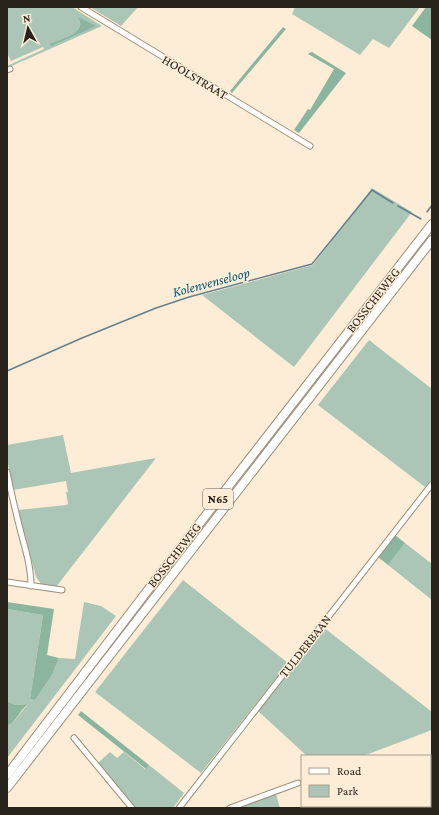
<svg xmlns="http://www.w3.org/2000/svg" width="439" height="815" font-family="'Crimson Pro',serif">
<rect width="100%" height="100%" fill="#fdedd6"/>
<g fill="#abc5b6">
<polygon points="7,7 72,7 102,26 7,68 7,66 44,49 43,47 11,61 7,53"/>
<polygon points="90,7 138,7 121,26"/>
<polygon points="295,7 420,7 389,48 373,39 360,55 292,14"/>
<polygon points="372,188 412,212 294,367 202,295 313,265"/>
<polygon points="369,340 432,389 432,479 425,487 318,405"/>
<polygon points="63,435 71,473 156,458 56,587 41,584 36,577 18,510 66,505 68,504 66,492 68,492 66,481 13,490 7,458 7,445"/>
<polygon points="405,543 432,564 432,600 388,565"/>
<polygon points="183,580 288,663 201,773 95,692"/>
<polygon points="84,602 101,606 116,616 7,758 7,726 15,720 28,704 15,705 7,701 7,609 43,615 30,699 35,700 52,675 59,658 75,659"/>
<polygon points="323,627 432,712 432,730 363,756 307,756 258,711"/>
<polygon points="110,752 117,758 124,752 145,769 149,765 184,793 173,808 134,808 98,763"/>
<polygon points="276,794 280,808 239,808"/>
</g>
<g fill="#8bb59e">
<polygon points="426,7 432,7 432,40 412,26"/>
<path d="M 78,17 L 96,26 L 51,46 L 50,44 C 61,39 89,33 78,17 Z"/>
<polygon points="283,27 286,29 232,93 230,91"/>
<polygon points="312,52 346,73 299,133 294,130 308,109 310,110 334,69 308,54 309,53"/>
<polygon points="395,535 405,543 388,565 378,557"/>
<polygon points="7,602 54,609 47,655 59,658 52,675 35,700 30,699 43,615 7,609"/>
<path d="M 7,701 L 15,705 L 28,704 C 20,710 17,721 7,726 Z"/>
<polygon points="81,711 149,765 146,769 78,715"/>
</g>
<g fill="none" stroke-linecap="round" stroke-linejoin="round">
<g stroke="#64808d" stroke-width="1.5">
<polyline points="398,206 421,219"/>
<polyline points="427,212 432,205"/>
<polyline points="7,371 82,338 156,308 189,297 312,264 372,190 393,203"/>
</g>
<defs>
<g id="minor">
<polyline points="81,7 310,146"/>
<polyline points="7,70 10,69"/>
<path d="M 7,472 C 11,493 16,513 21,533 C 26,551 31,568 31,586"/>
<polyline points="7,582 62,590"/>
<polyline points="74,738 132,808"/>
<polyline points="179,808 432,484"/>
<polyline points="230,808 298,783"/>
</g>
<g id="primary">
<polyline points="7,775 154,582 432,224"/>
<polyline points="7,788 432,240"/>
</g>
</defs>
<use href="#minor" stroke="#9c8e79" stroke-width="7"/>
<use href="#primary" stroke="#9c8e79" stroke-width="10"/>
<use href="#minor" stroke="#fff" stroke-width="5"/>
<use href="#primary" stroke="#fff" stroke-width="8"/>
</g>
<g text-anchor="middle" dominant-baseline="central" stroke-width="3" stroke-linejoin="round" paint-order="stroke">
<rect fill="#fdedd6" stroke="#696053" stroke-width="1" x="203" y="489" width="30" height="20" rx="3"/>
<g font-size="12" font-weight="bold" fill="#29241b">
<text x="218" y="499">N65</text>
</g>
<g font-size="13" fill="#29241b" stroke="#fdedd6">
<text transform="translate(195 77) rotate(31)">HOOLSTRAAT</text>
<text transform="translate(373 300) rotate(-52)">BOSSCHEWEG</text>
<text transform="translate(174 555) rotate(-52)">BOSSCHEWEG</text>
<text transform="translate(305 646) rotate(-52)">TULDERBAAN</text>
</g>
<g font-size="14" font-style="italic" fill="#045876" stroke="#fdedd6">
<text transform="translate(211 282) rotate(-15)">Kolenvenseloop</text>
</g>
</g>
<rect width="439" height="815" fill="none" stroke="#29241b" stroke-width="16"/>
<rect x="301" y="755" width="130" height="52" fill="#fdedd6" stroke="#a89d8b"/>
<rect x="309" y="768" width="20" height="6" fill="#ffffff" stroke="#a89d8b"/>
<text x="337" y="775" font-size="12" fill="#29241b">Road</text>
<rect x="309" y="785" width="20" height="12" fill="#abc5b6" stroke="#a89d8b"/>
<text x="337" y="795" font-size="12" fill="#29241b">Park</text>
<g transform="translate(28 28) rotate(352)" stroke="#fdedd6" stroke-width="3" paint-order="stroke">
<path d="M0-3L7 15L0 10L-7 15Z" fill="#29241b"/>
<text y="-6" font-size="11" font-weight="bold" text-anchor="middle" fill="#29241b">N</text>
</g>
</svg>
